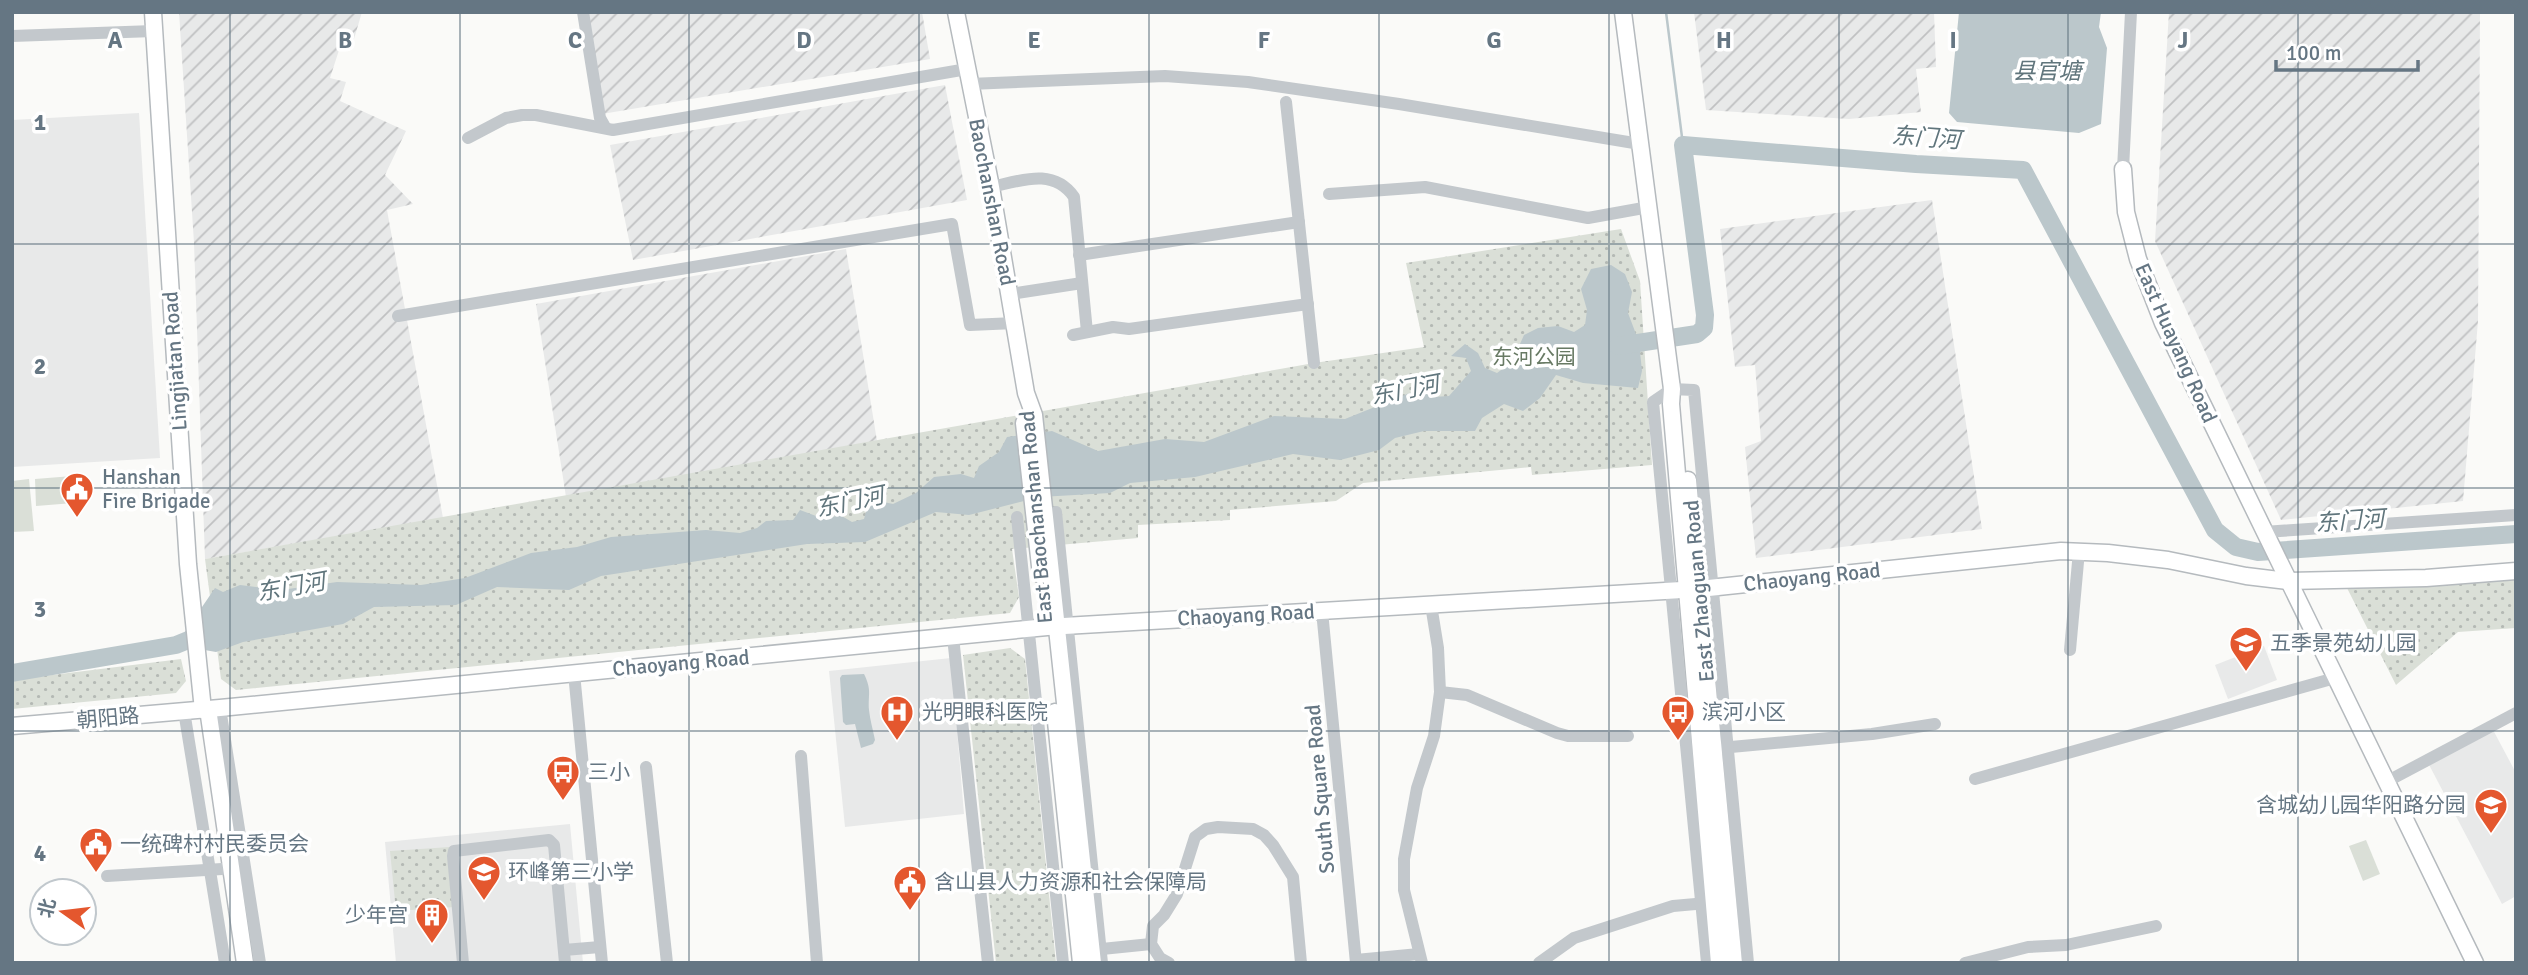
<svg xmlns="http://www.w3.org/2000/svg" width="2528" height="975" font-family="Signika,'Noto Sans SC',sans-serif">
<defs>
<pattern id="industrial-furrows" width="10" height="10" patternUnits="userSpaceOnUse" patternTransform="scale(1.75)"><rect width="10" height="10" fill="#e8e9e9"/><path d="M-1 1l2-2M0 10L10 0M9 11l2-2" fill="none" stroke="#c0c1c2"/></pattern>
<pattern id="green-dots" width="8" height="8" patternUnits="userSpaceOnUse" patternTransform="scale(1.75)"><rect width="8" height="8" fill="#dadfd7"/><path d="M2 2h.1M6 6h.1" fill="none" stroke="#b4b9b4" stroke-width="1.8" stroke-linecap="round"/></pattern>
</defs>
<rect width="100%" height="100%" fill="#fafaf8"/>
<g fill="#e8e9e9">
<polygon points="139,113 160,458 12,467 12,120"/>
<polygon points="2264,646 2277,680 2228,699 2215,665"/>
<polygon points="951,658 964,814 845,827 829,671"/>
<polygon points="2492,728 2516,773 2516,896 2502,904 2426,759"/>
<polygon points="570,824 583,963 396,963 385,842"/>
</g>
<g fill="url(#industrial-furrows)">
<polygon points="179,12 362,12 351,49 340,47 330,78 346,82 340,101 406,131 385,175 413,204 387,210 443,518 205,559 194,243"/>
<polygon points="587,12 922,12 930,59 602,114"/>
<polygon points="1694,12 1934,12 1936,67 1916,69 1921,112 1849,119 1706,110"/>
<polygon points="2169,12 2480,12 2478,321 2463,501 2281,520 2155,241"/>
<polygon points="945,85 967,200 633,260 610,145"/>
<polygon points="1932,200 1982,529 1756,558 1745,447 1761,441 1755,365 1735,367 1720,229"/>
<polygon points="846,249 877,441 566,497 536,304"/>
</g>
<g fill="url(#green-dots)">
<polygon points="1621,229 1640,281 1652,465 1532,475 1531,467 1363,483 1336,501 1230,510 1230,520 1138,525 1138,538 1012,549 1019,597 1010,613 236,690 221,679 205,559 1314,363 1424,347 1406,263"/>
<polygon points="2516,578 2516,628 2458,632 2396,685 2347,588"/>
<polygon points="1010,648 1025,659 1056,963 996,963 963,655"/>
<polygon points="181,659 186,681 176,693 12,709 12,680"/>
<polygon points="450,847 455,907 396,911 390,851"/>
</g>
<g fill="#dadfd7">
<polygon points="85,475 86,502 36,506 35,479"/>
<polygon points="29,479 34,531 12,532 12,481"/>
<polygon points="2366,840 2380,874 2363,881 2349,846"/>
</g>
<g fill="#bbc7cb">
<polygon points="1959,12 2101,12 2099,27 2107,48 2101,124 2079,133 1957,122 1949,113"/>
<polygon points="1611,265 1625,274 1632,292 1628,313 1639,342 1642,371 1638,388 1583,383 1556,375 1540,398 1523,411 1504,404 1482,418 1475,431 1424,431 1395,438 1379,450 1340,460 1293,454 1195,477 1130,483 1110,493 1040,497 969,515 936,512 865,542 807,544 601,576 569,590 497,587 456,605 374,607 343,624 243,642 216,652 176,645 215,588 223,592 240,585 281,590 337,582 421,585 465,578 531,553 577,547 611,537 706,530 740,533 757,528 766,521 793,520 800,510 824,519 840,515 852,522 864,519 868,505 861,498 865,485 876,487 879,501 893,504 916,493 934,477 961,474 974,478 979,466 999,452 1007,437 1052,431 1098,451 1165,439 1204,442 1274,416 1345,419 1417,390 1433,397 1449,396 1471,371 1466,358 1451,356 1465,344 1478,353 1485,368 1497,373 1512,362 1524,335 1538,328 1558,326 1574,332 1585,325 1587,310 1581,289 1591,269"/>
<path d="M 864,674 C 872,690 868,694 869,710 C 870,720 873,730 875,740 L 873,744 L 861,748 L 855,724 L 846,725 L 843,722 L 840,678 L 842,675 Z"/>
</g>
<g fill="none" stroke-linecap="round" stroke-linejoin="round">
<polyline stroke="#bbc7cb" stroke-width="2.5" points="1666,12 1683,145"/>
<g stroke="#bbc7cb" stroke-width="18">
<polyline points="1618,346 1697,334 1704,328 1705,315 1683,145 1916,164 2023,170 2215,530 2236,547 2258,552 2516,534"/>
<polyline points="12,673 176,645 198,636"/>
</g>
<defs>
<g id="major">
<polyline points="153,12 188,564 203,710"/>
<polyline points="956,12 991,187 1026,393 1034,415 1093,963"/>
<polyline points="1623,12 1672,389 1671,404 1719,963"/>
<polyline points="2123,169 2126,212 2138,259 2163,323 2475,963"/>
<polyline points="1024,423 1041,575"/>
<polyline points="1688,480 1734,963"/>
<polyline points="208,709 245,963"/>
<polyline points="1055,712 1081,963"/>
<polyline points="12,726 220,708 1047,627 1699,589 2061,551 2108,553 2168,560 2246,576 2288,581 2426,578 2516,571"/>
</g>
</defs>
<use href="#major" stroke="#b5babe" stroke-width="19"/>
<g stroke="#c3c8cc" stroke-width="12">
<polyline points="583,12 600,118 605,127"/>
<polyline points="12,36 154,31"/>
<polyline points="969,84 1165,76 1248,82 1399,104 1640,144"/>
<polyline points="1286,102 1314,363"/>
<polyline points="468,138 506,118 522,115 536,115 613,130 967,69"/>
<polyline points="2123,169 2131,12"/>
<path d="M 991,187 C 1020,181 1053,167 1074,197 L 1087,332"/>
<polyline points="1329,194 1425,187 1588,218 1649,207"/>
<polyline points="1079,255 1299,222"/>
<polyline points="1010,294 1082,283"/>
<polyline points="398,316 952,224 970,325 1015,323"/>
<polyline points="1073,335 1113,327 1129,329 1308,304"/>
<polyline points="1056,512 1102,963"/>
<polyline points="1017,517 1063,963"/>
<polyline points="2264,532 2516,515"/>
<polyline points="1322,611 1356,963"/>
<polyline points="953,637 988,963"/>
<polyline points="2070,650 2079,551"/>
<polyline points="574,673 602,963"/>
<polyline points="1440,692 1467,695 1557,733 1568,736 1628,736"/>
<polyline points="220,708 260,963"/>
<polyline points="184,711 225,963"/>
<polyline points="1720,748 1872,734 1935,724"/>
<polyline points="801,756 817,963"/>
<polyline points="646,767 667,963"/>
<polyline points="1975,779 2335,678"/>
<polyline points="2386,782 2516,713"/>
<polyline points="107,876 222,869"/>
<polyline points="564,950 600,947"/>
<polyline points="1092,950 1151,944"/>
<polyline points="1356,960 1419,954"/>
<polyline points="463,963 453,856 454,851 549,840 554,845 565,963"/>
<polyline points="1169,963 1160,958 1151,944 1153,926 1164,915 1177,894 1195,837 1206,829 1218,827 1253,829 1264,835 1273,845 1293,877 1301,963"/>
<polyline points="1422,963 1404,890 1404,859 1417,788 1434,736 1440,692 1438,648 1431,605"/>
<polyline points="1539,963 1574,938 1673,906 1707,903"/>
<polyline points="1707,963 1653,402 1672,389 1694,390 1748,963"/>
<polyline points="1965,963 2028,947 2066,945 2156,926"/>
</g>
<use href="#major" stroke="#fff" stroke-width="16"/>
</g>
<path fill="none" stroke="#657683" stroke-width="2" stroke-opacity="0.55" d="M 230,12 L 230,963M 460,12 L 460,963M 689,12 L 689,963M 919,12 L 919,963M 1149,12 L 1149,963M 1379,12 L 1379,963M 1609,12 L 1609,963M 1839,12 L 1839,963M 2068,12 L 2068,963M 2298,12 L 2298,963M 12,244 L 2516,244M 12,488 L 2516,488M 12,731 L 2516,731"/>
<defs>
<symbol id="civic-pin" viewBox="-11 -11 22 30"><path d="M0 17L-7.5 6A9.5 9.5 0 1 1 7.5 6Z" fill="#e4572e" stroke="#fff"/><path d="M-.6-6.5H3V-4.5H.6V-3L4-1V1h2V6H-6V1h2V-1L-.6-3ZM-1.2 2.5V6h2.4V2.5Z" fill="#fff"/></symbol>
<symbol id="school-pin" viewBox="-11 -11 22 30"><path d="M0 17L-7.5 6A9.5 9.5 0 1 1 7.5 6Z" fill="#e4572e" stroke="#fff"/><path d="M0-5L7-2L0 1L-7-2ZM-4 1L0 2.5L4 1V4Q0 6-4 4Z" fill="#fff"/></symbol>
<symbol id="hospital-pin" viewBox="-11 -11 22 30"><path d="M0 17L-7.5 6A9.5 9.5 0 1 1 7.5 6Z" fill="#e4572e" stroke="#fff"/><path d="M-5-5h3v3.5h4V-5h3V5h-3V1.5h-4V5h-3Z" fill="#fff"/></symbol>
<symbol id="bus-pin" viewBox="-11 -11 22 30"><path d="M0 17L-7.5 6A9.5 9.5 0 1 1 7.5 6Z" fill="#e4572e" stroke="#fff"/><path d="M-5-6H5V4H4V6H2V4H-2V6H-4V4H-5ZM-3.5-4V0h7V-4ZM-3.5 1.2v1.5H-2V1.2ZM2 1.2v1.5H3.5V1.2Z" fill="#fff"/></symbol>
<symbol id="building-pin" viewBox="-11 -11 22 30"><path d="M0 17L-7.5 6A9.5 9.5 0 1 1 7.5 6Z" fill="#e4572e" stroke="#fff"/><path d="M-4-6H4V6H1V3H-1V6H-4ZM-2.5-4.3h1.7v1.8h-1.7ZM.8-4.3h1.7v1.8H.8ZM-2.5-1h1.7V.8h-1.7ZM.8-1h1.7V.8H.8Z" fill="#fff"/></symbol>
</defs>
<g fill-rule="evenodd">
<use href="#civic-pin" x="58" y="470" width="38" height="52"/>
<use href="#school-pin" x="2227" y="624" width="38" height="52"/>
<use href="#hospital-pin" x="878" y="693" width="38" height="52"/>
<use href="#bus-pin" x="1659" y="693" width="38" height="52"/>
<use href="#bus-pin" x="544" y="753" width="38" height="52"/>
<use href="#school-pin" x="2472" y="786" width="38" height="52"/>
<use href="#civic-pin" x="77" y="825" width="38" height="52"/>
<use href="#school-pin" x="465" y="853" width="38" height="52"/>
<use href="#civic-pin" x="891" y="863" width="38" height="52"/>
<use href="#building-pin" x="413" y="896" width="38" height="52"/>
</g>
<g text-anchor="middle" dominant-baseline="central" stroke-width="7" stroke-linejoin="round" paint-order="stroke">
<g font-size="21" fill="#657683" stroke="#fff">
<text transform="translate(992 202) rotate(79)">Baochanshan Road</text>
<text transform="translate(2176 343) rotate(66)">East Huayang Road</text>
<text transform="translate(175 361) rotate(-94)">Lingjiatan Road</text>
<text transform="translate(1036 517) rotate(-95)">East Baochanshan Road</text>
<text transform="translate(1812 577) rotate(-6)">Chaoyang Road</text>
<text transform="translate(1699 591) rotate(-95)">East Zhaoguan Road</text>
<text transform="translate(1246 615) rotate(-3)">Chaoyang Road</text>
<text transform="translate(681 663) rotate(-5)">Chaoyang Road</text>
<text transform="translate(108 718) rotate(-5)">朝阳路</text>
<text transform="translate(1320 789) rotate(-95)">South Square Road</text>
</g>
<g font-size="21" fill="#687a64" stroke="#fff">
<text x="1534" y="357">东河公园</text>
</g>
<g font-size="21" fill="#657683" stroke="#fff" text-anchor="start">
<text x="102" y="477">Hanshan<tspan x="102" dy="24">Fire Brigade</tspan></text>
<text x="2270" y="643">五季景苑幼儿园</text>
<text x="922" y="712">光明眼科医院</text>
<text x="1702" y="712">滨河小区</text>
<text x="588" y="772">三小</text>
<text x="2466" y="805" text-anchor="end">含城幼儿园华阳路分园</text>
<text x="120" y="844">一统碑村村民委员会</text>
<text x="508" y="872">环峰第三小学</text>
<text x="934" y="882">含山县人力资源和社会保障局</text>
<text x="408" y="915" text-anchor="end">少年宫</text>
</g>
<g font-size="23" font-style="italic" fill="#60757c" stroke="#fff">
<text x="2047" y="71">县官塘</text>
<text transform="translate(1926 138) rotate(4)">东门河</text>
<text transform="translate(1405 390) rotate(-11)">东门河</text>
<text transform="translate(850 502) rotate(-12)">东门河</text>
<text transform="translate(2350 521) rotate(-4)">东门河</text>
<text transform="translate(291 587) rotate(-10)">东门河</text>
</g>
</g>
<g font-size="23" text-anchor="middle" font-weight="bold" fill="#657683" stroke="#fff" stroke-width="7" stroke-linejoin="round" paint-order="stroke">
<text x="115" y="48">A</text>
<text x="345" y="48">B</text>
<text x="575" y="48">C</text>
<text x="804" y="48">D</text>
<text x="1034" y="48">E</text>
<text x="1264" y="48">F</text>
<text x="1494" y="48">G</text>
<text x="1724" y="48">H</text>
<text x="1953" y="48">I</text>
<text x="2183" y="48">J</text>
<text x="40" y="130">1</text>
<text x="40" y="374">2</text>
<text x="40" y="617">3</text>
<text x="40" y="861">4</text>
</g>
<rect width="2528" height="975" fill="none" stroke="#657683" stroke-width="28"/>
<g transform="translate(63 912) rotate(284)"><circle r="33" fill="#ffffff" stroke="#c1c8cd" stroke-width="2"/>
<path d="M0-5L12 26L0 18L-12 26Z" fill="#e4572e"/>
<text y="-10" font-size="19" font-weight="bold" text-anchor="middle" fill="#657683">北</text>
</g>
<path d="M2276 60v10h142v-10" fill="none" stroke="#657683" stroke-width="3.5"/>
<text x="2286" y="60" font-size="21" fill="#657683" stroke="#ffffff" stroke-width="5" paint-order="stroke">100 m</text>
</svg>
